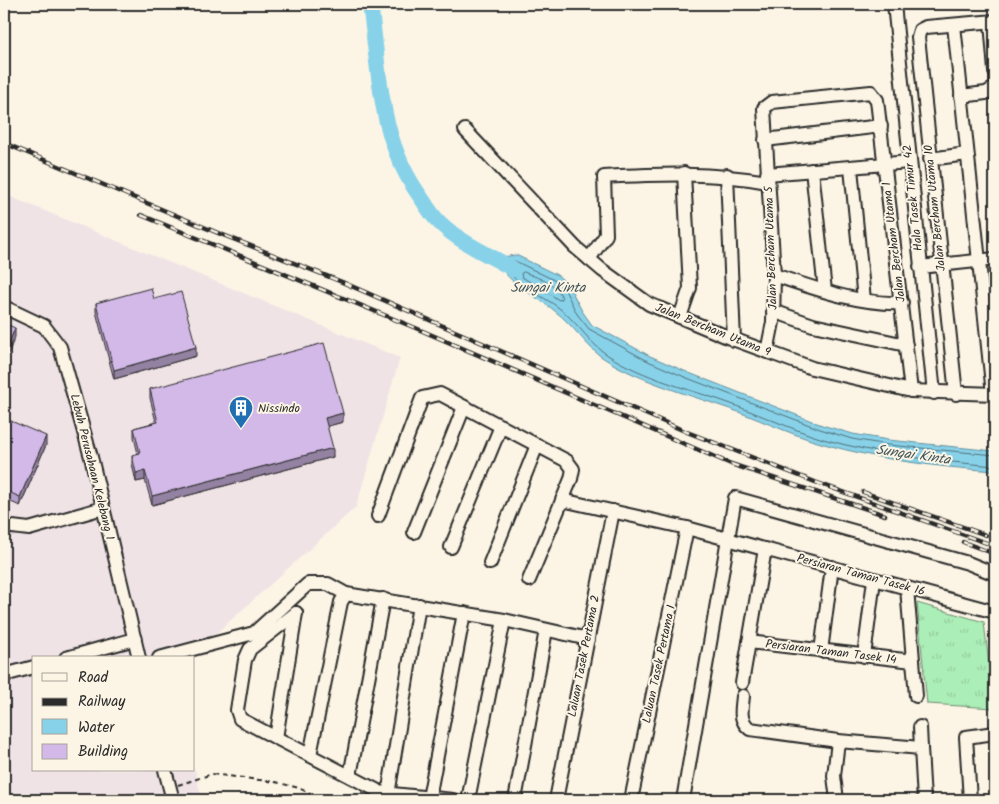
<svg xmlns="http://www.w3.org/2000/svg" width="999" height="804" font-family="Kalam,sans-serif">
<defs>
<pattern id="grass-tufts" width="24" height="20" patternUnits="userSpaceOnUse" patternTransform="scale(1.25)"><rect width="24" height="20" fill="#aceeb7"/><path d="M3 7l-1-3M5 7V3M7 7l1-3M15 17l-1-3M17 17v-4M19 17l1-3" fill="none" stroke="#94cc9e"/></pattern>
</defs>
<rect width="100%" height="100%" fill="#fcf5e5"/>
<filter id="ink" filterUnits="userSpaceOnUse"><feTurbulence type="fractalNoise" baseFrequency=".02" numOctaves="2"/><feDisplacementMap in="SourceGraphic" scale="10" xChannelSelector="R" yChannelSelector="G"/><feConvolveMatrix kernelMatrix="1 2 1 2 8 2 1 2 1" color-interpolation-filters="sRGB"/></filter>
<g filter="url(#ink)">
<polygon fill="#f0e3e6" points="4,194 400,358 356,507 189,658 34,658 34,770 194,770 194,765 202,800 4,800"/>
<polygon fill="url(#grass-tufts)" stroke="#6c8c71" points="917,603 984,622 994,708 927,704"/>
<path fill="#88d2e9" stroke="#638f9d" d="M 516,255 L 557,275 L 568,284 L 582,311 L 592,325 L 650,356 L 689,373 L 822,425 L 853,434 L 888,440 L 995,451 L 995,471 C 938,467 879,460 824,444 C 788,434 756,417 721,406 C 683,393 631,378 599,355 C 583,342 572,324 556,312 C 531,291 512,289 495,258 Z"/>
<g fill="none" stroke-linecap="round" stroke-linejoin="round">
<g stroke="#506e77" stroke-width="1">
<path d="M 524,272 C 536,277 560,285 562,299 L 559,300 L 522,277 L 521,274 Z"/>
<path d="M 995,455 L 888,445 L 852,439 L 820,429 L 687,378 L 648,361 L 589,329 L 577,314 L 564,288 L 554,280 L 515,261 L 505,263 C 510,284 543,295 559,308 C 575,320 586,338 602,351 C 633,374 684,388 720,400 C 755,412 788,428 823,439 C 879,455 937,461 995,466"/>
</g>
<path stroke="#88d2e9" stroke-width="16" d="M 370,4 C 380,73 378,140 422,199 C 427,207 433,217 440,223 C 462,244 488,254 513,269"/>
<defs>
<g id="minor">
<polyline points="894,4 934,393"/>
<polyline points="991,22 995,71"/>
<polyline points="954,25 993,394"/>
<polyline points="961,96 986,93 995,88"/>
<polyline points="465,130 575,247 602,270 649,304 730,338 812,368 911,391 995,394"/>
<polyline points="765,140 881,126"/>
<polyline points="930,159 967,154"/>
<polyline points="851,168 864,300"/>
<polyline points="812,170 825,291"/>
<polyline points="767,174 909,162"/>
<polyline points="727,175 734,340"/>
<path d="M 589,259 L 606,235 L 604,177 C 662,174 710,172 768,182"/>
<polyline points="920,267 995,259"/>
<path d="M 774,275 C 814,288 859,305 902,303"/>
<polyline points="4,307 44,326 60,347 91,457 139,658"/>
<polyline points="773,311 813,325 906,345"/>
<polyline points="680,317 690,288 684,173"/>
<polyline points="767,352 773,322 774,275 764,108 772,102 871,92 877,100 911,391"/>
<polyline points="956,394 918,37 920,30 926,27 995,21"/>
<polyline points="562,500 687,528 995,612"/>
<polyline points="378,516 422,398 440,394 567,461 573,469 571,479 529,580"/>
<polyline points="4,526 29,529 103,508"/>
<polyline points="414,532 464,407"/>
<polyline points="451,547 501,426"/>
<polyline points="490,563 537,445"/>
<polyline points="907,588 916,696"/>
<polyline points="296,613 250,649 245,660 237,710 240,719 382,793 453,800"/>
<polyline points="749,642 913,661"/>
<polyline points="821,651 832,567"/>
<polyline points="864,656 874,580"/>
<polyline points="66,658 135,639"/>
<polyline points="159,658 254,633 308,584 328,584 346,594"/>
<polyline points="4,675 34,667"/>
<polyline points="742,683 765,549"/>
<path d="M 743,696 C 742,709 738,720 750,729 L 838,741"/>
<polyline points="920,727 921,748"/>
<polyline points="276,738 296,613"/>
<polyline points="310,755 341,602 346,594 504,620 588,639"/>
<polyline points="165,770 173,800"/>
<polyline points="350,776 383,599"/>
<polyline points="388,795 419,605"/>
<polyline points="429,798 464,613"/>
<polyline points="468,800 504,620"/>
<polyline points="515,800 546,630"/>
<polyline points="556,800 613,511"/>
<polyline points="631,800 687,528"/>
<polyline points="683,800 735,498 968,563 995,574"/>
<polyline points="837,800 834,776 838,741 921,748 924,800"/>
<polyline points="970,800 966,737 995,733"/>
</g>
</defs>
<use href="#minor" stroke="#2b2b2b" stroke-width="16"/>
<polyline stroke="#2b2b2b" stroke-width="2" stroke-dasharray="5 4" stroke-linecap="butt" points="178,785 212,774 275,782 299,788 321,799"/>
<use href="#minor" stroke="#fcf5e5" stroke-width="12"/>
<defs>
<g id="rail">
<polyline points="4,143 218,233 342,282 687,432 815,482 995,546"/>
<polyline points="141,215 418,329 731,464 885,515"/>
<polyline points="863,492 986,535"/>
<polyline points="963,542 995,554"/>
</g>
</defs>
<use href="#rail" stroke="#2b2b2b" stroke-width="4.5"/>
<use href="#rail" stroke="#fcf5e5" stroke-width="2.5" stroke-dasharray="8" stroke-linecap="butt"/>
</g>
<g fill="#b59fc8" stroke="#2b2b2b">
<polygon points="154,299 196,356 114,379 96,312 96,303"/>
<polygon points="150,389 343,422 327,426 333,457 152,505 145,480 136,482 132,464 132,455 138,454 134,437 134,428 156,422 150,398"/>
<polygon points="4,418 46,445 20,506 4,499"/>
</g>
<g fill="#9482a2" stroke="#2b2b2b">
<polygon points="15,328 15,337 4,364 4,355"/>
<polygon points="196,347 196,356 114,379 114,370"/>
<polygon points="343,413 343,422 325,427 325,418"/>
<polygon points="46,436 46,445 20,506 20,497"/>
<polygon points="333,448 333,457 152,505 152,496"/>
<polygon points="145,471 145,480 136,482 136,473"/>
</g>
<g fill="#d3b9e8" stroke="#2b2b2b">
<polygon points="151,288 154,299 181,292 196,347 114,370 96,303"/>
<polygon points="4,323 15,328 4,355"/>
<polygon points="324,343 343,413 325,418 333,448 152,496 145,471 136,473 132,455 140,453 134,428 158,422 150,389"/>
<polygon points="4,418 46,436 20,497 4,490"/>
</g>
</g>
<defs>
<symbol id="building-pin" viewBox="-11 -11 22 30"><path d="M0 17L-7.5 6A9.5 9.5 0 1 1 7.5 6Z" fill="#1f6fb2" stroke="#fcf5e5"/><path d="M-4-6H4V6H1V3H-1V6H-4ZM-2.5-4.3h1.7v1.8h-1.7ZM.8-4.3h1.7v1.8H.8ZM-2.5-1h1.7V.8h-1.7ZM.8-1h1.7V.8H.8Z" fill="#fff"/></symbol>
</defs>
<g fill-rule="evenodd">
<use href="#building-pin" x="227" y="394" width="28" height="38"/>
</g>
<g text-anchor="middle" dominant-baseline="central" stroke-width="4" stroke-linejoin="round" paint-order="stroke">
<g font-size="12" fill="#2b2b2b" stroke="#fcf5e5">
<text transform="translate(913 198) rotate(-96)">Hala Tasek Timur 42</text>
<text transform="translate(935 208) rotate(-96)">Jalan Bercham Utama 10</text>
<text transform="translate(894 242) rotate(-97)">Jalan Bercham Utama 1</text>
<text transform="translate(771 248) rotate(-92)">Jalan Bercham Utama 5</text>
<text transform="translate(713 330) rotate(22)">Jalan Bercham Utama 9</text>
<text transform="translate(92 467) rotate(76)">Lebuh Perusahaan Kelebang 1</text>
<text transform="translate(861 575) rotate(15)">Persiaran Taman Tasek 16</text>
<text transform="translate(831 652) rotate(7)">Persiaran Taman Tasek 14</text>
<text transform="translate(584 656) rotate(-79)">Laluan Tasek Pertama 2</text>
<text transform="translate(659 664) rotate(-78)">Laluan Tasek Pertama 1</text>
</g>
<g font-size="12" fill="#2b2b2b" stroke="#fcf5e5" text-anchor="start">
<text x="258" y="408">Nissindo</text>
</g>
<g font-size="14" font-style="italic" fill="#42555a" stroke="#fcf5e5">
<text x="548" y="288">Sungai Kinta</text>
<text transform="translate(913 455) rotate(8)">Sungai Kinta</text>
</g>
</g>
<rect width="999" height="804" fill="none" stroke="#fcf5e5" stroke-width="20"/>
<rect x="10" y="10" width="979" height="784" fill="none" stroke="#2b2b2b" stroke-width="2" filter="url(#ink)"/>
<rect x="32" y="656" width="162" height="115" fill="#fcf5e5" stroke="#a8a49b"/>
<rect x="42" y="673" width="25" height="8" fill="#fcf5e5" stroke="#a8a49b"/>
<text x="78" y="682" font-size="15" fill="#2b2b2b">Road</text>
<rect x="42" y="698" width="25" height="8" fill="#2b2b2b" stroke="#a8a49b"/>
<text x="78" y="706" font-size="15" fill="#2b2b2b">Railway</text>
<rect x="42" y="719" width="25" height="15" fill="#88d2e9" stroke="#a8a49b"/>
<text x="78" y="732" font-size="15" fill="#2b2b2b">Water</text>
<rect x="42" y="744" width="25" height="15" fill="#d3b9e8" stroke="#a8a49b"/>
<text x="78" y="756" font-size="15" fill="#2b2b2b">Building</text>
</svg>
